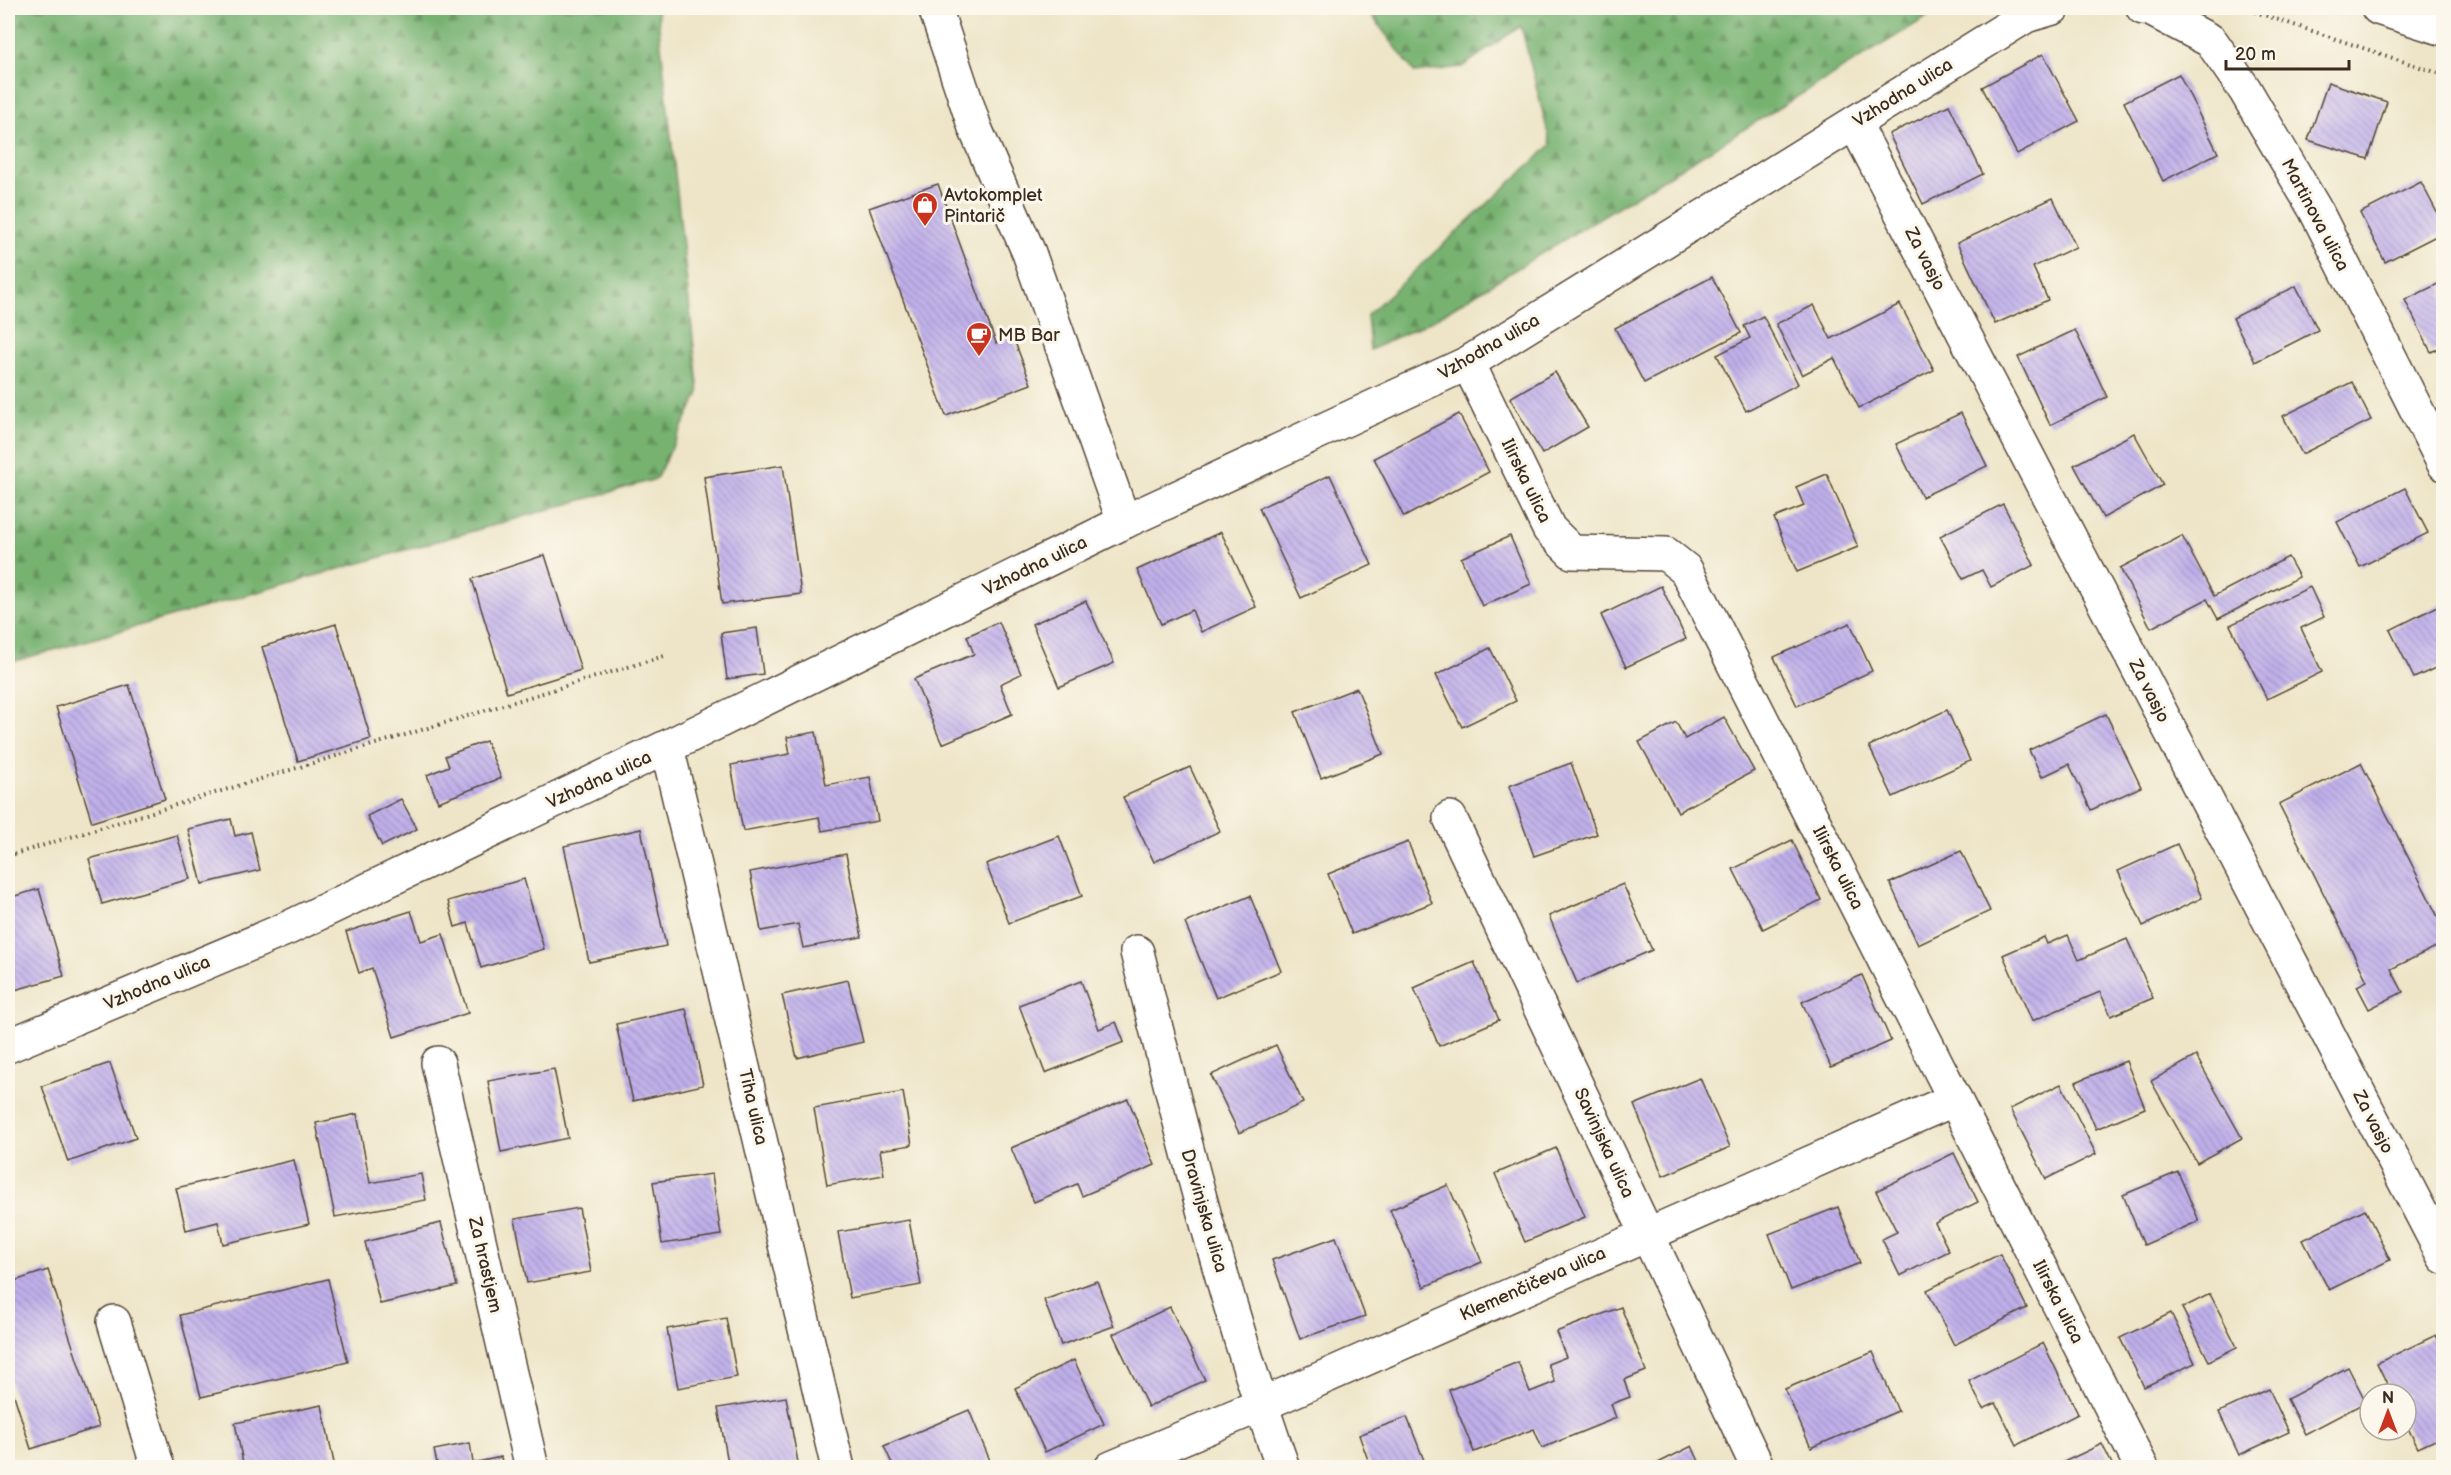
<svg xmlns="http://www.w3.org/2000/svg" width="2451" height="1475" font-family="'Balsamiq Sans',sans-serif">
<defs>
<pattern id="forest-firs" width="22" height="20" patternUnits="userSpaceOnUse" patternTransform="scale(1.5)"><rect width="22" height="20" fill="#77b271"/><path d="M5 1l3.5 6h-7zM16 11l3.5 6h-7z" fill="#63915c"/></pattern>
<pattern id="building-back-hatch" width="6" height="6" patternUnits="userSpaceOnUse" patternTransform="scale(1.5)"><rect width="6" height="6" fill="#c0b0eb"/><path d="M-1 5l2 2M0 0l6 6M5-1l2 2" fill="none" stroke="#9d8fbe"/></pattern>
</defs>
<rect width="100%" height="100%" fill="#fbf7ec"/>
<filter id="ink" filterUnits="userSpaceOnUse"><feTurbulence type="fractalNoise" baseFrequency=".0167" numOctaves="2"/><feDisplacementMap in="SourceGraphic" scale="12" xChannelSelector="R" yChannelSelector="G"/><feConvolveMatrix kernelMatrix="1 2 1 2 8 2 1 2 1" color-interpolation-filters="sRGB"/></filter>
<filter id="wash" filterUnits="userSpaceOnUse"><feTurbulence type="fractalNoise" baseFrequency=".008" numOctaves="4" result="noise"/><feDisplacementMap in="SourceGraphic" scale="24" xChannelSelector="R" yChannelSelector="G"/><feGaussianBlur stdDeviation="1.35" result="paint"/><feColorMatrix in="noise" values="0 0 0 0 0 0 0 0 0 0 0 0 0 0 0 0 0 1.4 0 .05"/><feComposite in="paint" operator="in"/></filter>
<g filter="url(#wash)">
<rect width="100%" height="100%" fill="#eee5c8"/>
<g fill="url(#forest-firs)" stroke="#596e48" stroke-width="1.5">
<polygon points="8,8 657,8 699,393 656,479 8,663"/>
<polygon points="1366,8 1942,8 1433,320 1370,350 1367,315 1551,145 1521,26 1462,67 1415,73"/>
</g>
<g id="blocks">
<g fill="url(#building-back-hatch)">
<polygon points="2043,54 2079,121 2017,154 1982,87"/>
<polygon points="2179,74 2218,153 2163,181 2124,102"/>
<polygon points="2328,82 2387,102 2368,159 2308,140"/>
<polygon points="1949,105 1983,174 1923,204 1889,134"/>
<polygon points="2421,182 2444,226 2444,232 2385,262 2360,213"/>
<polygon points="938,184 996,343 1013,337 1031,384 946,416 869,208"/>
<polygon points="2053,198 2076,247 2033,267 2048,300 1995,324 1957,243"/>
<polygon points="1712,277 1741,333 1644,383 1615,328"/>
<polygon points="2444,281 2444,346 2431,352 2405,300"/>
<polygon points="2296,286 2318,330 2255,362 2233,318"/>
<polygon points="1900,304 1934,370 1859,408 1834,358 1802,375 1776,324 1814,305 1831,339"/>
<polygon points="1763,316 1798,384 1746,411 1717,355 1750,338 1744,326"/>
<polygon points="2075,330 2107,397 2050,425 2018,357"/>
<polygon points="1555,372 1588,427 1542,454 1510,398"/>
<polygon points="2352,382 2371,420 2302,454 2283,416"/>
<polygon points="1961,413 1987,466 1922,497 1896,444"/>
<polygon points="1459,414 1489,472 1404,517 1374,458"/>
<polygon points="2134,433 2163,485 2103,518 2074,465"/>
<polygon points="783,465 801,594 722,604 704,477"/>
<polygon points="1827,474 1858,547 1797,572 1774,518 1804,506 1796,487"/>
<polygon points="1330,475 1372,565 1301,598 1259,508"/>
<polygon points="2405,488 2428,533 2360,567 2337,522"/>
<polygon points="2003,504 2034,565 1991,587 1982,570 1963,579 1940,536"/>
<polygon points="1221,532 1256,607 1201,632 1192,610 1161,624 1137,570"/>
<polygon points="1510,536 1531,584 1482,606 1461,558"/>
<polygon points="2182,536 2214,596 2288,557 2299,577 2218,619 2207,599 2151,628 2120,568"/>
<polygon points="545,555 581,670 507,693 472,579"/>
<polygon points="1661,586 1686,639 1626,667 1601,615"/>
<polygon points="2310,587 2324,617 2301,628 2322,672 2267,699 2230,625"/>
<polygon points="1086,601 1114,663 1059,687 1032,624"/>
<polygon points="2444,603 2444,664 2414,678 2390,630"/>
<polygon points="999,622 1021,674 1000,684 1012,714 942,744 914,679 974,654 967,636"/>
<polygon points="1850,623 1872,671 1797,706 1774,657"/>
<polygon points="336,624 371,739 298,761 262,647"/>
<polygon points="757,628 763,674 727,679 721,633"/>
<polygon points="1490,648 1516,701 1462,727 1436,675"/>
<polygon points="129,685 165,799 92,822 56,707"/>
<polygon points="1357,688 1383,754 1321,778 1295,712"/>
<polygon points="1947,710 1970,761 1893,797 1869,746"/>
<polygon points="2106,714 2141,787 2091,810 2069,764 2042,777 2029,750"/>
<polygon points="1724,717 1754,771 1678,812 1639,742 1676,722 1685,739"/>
<polygon points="816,732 826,785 870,777 878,821 822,831 819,817 743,831 731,765 790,754 787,737"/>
<polygon points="486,741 501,778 438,802 427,775 449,766 445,756"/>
<polygon points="1571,763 1597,834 1534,856 1509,786"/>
<polygon points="2361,763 2444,929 2444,943 2391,969 2403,992 2369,1009 2357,986 2367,981 2279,804"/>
<polygon points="1190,767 1220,831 1154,862 1123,797"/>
<polygon points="401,799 417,829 382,846 367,816"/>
<polygon points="231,819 235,836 251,832 260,870 202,884 188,829"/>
<polygon points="641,829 666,946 589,962 564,846"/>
<polygon points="177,835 190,879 102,904 89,859"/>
<polygon points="1059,836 1082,896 1009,923 986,864"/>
<polygon points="1792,840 1821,900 1763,929 1733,869"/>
<polygon points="1408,842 1432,903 1352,934 1328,874"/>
<polygon points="2177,844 2202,898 2143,926 2118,871"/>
<polygon points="1961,851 1990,911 1918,945 1890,883"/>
<polygon points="846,854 862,937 803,948 798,924 761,931 750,872"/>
<polygon points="524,879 544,949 481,968 468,923 455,927 448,901"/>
<polygon points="1623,884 1652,950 1577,983 1549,916"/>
<polygon points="39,889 64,976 8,992 8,898"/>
<polygon points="1250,896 1281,971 1216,998 1185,923"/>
<polygon points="411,911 421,941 443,934 468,1013 394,1037 372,968 359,973 346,932"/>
<polygon points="2068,935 2079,960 2127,939 2153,998 2111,1016 2100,992 2032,1021 2003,955 2044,937 2047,944"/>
<polygon points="1474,962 1499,1020 1439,1046 1414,988"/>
<polygon points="1862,975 1891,1041 1831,1067 1802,1002"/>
<polygon points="848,980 863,1042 797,1058 782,995"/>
<polygon points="1081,981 1099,1029 1116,1022 1124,1042 1045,1073 1019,1005"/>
<polygon points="686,1009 703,1085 633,1101 616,1024"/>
<polygon points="1276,1045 1303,1103 1239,1133 1211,1075"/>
<polygon points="2196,1056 2242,1138 2197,1163 2151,1081"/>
<polygon points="2126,1061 2145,1108 2096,1129 2076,1082"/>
<polygon points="110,1063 136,1138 68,1162 42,1086"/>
<polygon points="554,1069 568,1138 501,1152 488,1081"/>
<polygon points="1700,1078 1730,1147 1663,1176 1634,1105"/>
<polygon points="2061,1084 2096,1154 2046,1179 2010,1109"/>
<polygon points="903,1092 912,1145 880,1150 884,1175 827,1185 814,1108"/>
<polygon points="1128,1099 1155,1165 1082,1196 1077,1184 1034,1202 1011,1148"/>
<polygon points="357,1114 370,1183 421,1174 426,1200 335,1217 316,1123"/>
<polygon points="1556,1148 1585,1217 1525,1242 1495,1174"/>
<polygon points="1954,1153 1978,1202 1935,1223 1949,1251 1900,1276 1882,1239 1897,1232 1876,1191"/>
<polygon points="294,1160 309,1224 223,1244 218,1222 186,1230 176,1188"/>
<polygon points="2178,1172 2199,1221 2144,1245 2123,1195"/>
<polygon points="712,1174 721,1235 662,1244 653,1182"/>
<polygon points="1448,1185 1482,1262 1424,1287 1390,1210"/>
<polygon points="1838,1207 1860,1263 1791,1290 1769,1234"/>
<polygon points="579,1208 591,1272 527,1283 515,1219"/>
<polygon points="2365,1209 2390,1260 2329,1290 2303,1240"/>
<polygon points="909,1220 921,1285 850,1298 838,1232"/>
<polygon points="441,1223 457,1286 380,1304 365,1242"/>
<polygon points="1336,1237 1365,1316 1300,1339 1272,1260"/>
<polygon points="2000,1254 2027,1308 1954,1345 1927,1290"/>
<polygon points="48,1270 99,1427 31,1449 8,1376 8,1283"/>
<polygon points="328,1279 348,1362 201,1397 180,1315"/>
<polygon points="1097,1281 1114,1326 1061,1345 1044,1300"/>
<polygon points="2210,1294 2237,1347 2209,1361 2182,1308"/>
<polygon points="1170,1307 1205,1380 1148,1407 1113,1334"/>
<polygon points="1621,1307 1646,1371 1624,1380 1630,1397 1611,1404 1616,1418 1542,1448 1534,1429 1474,1452 1449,1390 1518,1362 1530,1392 1555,1382 1548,1364 1566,1357 1556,1332"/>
<polygon points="2171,1313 2195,1363 2144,1387 2120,1338"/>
<polygon points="726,1318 737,1377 678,1388 667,1329"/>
<polygon points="2436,1335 2444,1352 2444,1436 2418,1448 2406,1424 2406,1394 2392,1394 2377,1363"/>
<polygon points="2043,1343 2078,1414 2017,1445 1996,1403 1983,1409 1969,1381"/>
<polygon points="1873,1352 1898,1411 1811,1448 1785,1389"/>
<polygon points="1074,1360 1104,1424 1045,1452 1015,1388"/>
<polygon points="2348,1367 2366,1402 2305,1434 2287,1399"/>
<polygon points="2269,1389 2289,1432 2239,1455 2219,1412"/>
<polygon points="786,1397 799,1468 729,1468 718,1408"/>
<polygon points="322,1405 335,1468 244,1468 235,1423"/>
<polygon points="969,1410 993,1468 894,1468 884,1446"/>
<polygon points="1407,1417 1427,1468 1371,1468 1359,1435"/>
<polygon points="470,1443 473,1463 501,1457 503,1468 438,1468 434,1450"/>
<polygon points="2102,1444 2114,1468 2051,1468"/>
<polygon points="1692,1446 1702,1468 1648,1468"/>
</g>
</g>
</g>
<g filter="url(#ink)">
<use href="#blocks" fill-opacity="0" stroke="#564638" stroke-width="1.5"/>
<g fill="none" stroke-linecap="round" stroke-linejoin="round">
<defs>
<g id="street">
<polyline points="935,8 975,128 1029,253 1124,522"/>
<polyline points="2143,8 2150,9 2211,41 2245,90 2316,211 2444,464"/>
<polyline points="1855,124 2444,1257"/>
<polyline points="1468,363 1549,529 1572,552 1666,554 1686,570 2142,1468"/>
<polyline points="667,747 838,1468"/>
<polyline points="1450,818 1758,1468"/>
<path d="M 1137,952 C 1180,1125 1223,1299 1283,1468"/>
<polyline points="8,1046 288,928 679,741 1124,522 1468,363 2026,16 2053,8"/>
<polyline points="438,1063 532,1468"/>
<polyline points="114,1322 158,1468"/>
<polyline points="1111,1468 1261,1405 1955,1099"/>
</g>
<polyline id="secondary" points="2378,8 2444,29"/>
</defs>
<use href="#street" stroke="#564638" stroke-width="36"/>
<use href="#secondary" stroke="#564638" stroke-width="36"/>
<g stroke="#564638" stroke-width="4" stroke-dasharray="1.5 4.5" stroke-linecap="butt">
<polyline points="2243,8 2444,75"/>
<polyline points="8,856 664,656"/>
</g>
<use href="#street" stroke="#fff" stroke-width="33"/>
<use href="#secondary" stroke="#fff" stroke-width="33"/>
</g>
</g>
<defs>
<symbol id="shop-pin" viewBox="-11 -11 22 30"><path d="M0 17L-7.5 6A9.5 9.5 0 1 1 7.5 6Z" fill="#c8321e" stroke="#fbf7ec"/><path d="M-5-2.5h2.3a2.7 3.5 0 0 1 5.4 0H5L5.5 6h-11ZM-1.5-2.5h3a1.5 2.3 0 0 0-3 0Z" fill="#fff"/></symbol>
<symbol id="cafe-pin" viewBox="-11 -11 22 30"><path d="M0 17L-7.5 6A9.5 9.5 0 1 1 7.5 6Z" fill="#c8321e" stroke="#fbf7ec"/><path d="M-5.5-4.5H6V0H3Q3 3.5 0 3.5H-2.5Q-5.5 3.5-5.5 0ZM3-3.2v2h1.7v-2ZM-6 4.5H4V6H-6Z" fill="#fff"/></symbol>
</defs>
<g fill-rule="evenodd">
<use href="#shop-pin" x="910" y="190" width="30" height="40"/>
<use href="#cafe-pin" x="964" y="320" width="30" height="40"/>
</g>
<g text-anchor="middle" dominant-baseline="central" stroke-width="6" stroke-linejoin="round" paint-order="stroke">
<g font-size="18" fill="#3b2a1e" stroke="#fbf7ec">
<text transform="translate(1903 93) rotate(-32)">Vzhodna ulica</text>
<text transform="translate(2315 215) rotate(62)">Martinova ulica</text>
<text transform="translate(1925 259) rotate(63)">Za vasjo</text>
<text transform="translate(1489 347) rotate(-30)">Vzhodna ulica</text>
<text transform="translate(1526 481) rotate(64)">Ilirska ulica</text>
<text transform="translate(1035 566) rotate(-26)">Vzhodna ulica</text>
<text transform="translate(2149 691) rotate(63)">Za vasjo</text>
<text transform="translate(599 780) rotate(-25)">Vzhodna ulica</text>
<text transform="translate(1838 868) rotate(63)">Ilirska ulica</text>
<text transform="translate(157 983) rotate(-23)">Vzhodna ulica</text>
<text transform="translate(753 1107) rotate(77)">Tiha ulica</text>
<text transform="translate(2373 1122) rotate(63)">Za vasjo</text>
<text transform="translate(1604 1143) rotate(65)">Savinjska ulica</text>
<text transform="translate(1204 1211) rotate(74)">Dravinjska ulica</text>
<text transform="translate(485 1265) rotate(77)">Za hrastjem</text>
<text transform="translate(1533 1284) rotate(-24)">Klemenčičeva ulica</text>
<text transform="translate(2058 1302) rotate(63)">Ilirska ulica</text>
</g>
<g font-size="18" fill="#3b2a1e" stroke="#fbf7ec" text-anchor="start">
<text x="944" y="195">Avtokomplet<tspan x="944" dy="21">Pintarič</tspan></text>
<text x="998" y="335">MB Bar</text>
</g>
</g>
<rect width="2451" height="1475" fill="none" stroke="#fbf7ec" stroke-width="30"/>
<g transform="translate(2388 1412)"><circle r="28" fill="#fbf7ec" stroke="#aea59a" stroke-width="1.5"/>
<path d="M0-4.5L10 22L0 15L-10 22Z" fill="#c8321e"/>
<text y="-9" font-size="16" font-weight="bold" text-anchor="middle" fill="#3b2a1e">N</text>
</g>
<path d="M2226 60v9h123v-9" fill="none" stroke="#3b2a1e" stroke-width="3"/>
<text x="2235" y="60" font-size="18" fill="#3b2a1e" stroke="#fbf7ec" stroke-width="4.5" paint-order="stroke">20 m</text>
</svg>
